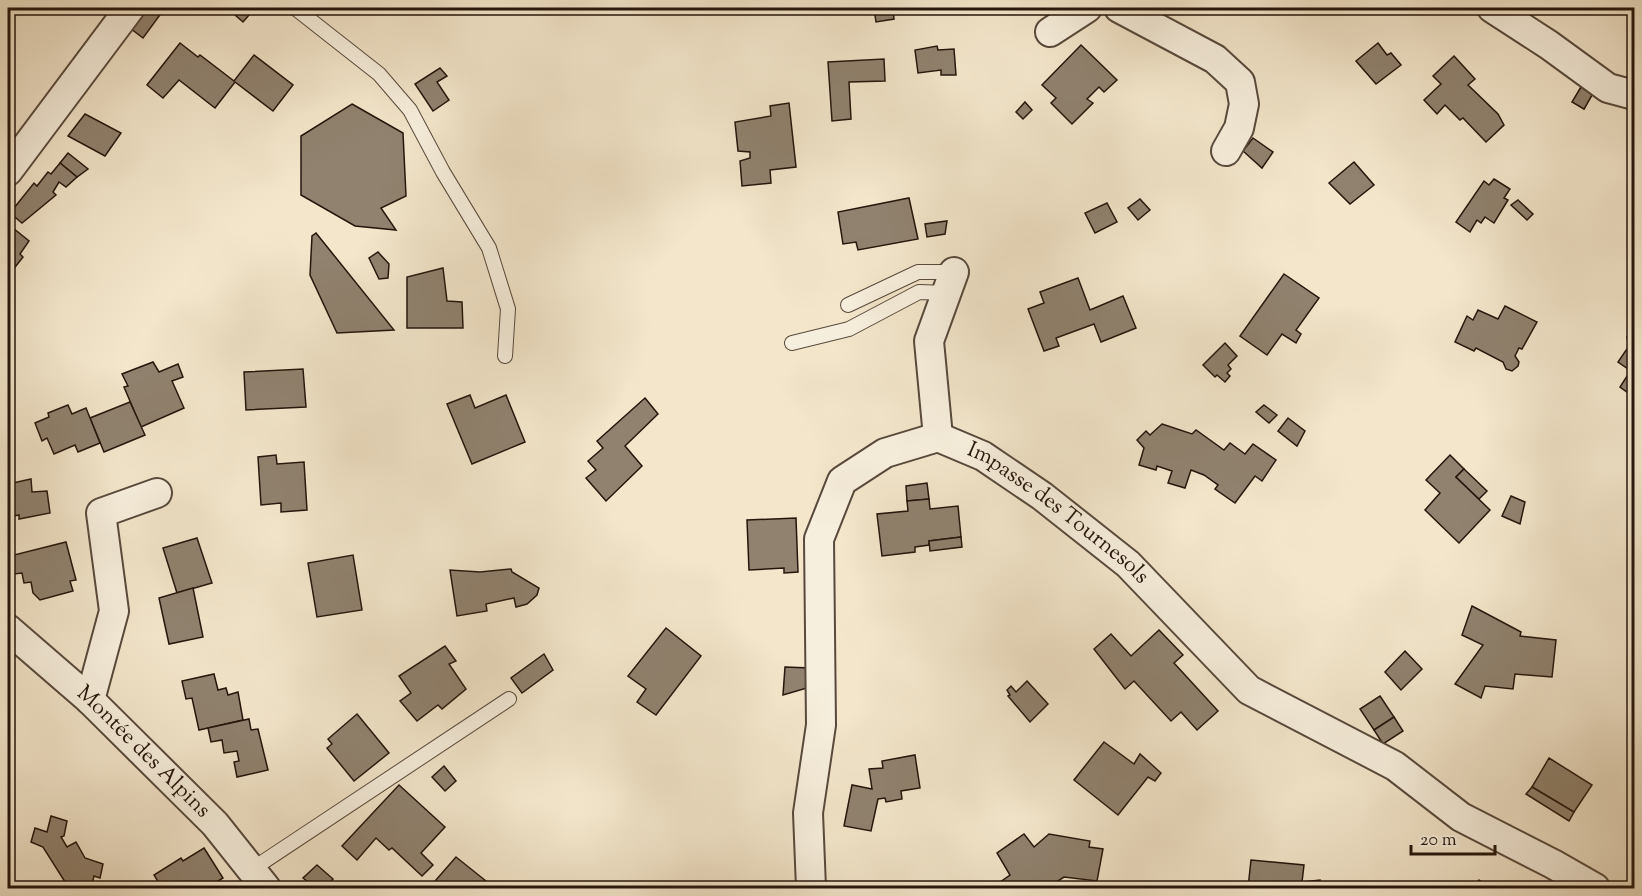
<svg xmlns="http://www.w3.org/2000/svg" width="1642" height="896" font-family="'Sorts Mill Goudy',serif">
<rect width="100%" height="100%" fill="#f3e6cb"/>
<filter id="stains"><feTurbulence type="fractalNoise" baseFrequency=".00333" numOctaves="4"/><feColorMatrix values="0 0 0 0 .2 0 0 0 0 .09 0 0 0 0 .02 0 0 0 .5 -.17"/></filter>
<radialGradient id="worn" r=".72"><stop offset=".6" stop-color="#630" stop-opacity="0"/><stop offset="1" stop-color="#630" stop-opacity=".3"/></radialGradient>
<g fill="#90826f" stroke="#25150c" stroke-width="1.5">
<polygon points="144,8 165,8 143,38 130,28"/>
<polygon points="227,8 255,8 243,22"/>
<polygon points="854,8 893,8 894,19 876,22 874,9 855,11"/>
<polygon points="180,43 198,57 200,55 234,81 254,55 293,85 273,111 235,82 215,108 179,80 163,98 147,85"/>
<polygon points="1378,43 1387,55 1391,53 1401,65 1376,84 1356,61"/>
<polygon points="1081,45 1117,80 1104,92 1099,87 1087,99 1093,103 1072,124 1051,103 1056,98 1042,85"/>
<polygon points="937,46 938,50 954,49 956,75 941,75 941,70 918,73 915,50"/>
<polygon points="1454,56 1475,79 1468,85 1498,114 1504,125 1486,142 1463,118 1460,120 1445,105 1437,114 1424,100 1441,84 1433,76"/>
<polygon points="884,59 885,81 849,82 851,119 832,121 828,62"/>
<polygon points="440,68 447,76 437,82 449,100 433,111 415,84"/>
<polygon points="1581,87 1593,93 1584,109 1573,102"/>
<polygon points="1581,87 1593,93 1584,109 1572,102"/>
<polygon points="1025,102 1032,110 1023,119 1016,112"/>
<polygon points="789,103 796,167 770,170 771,183 742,186 740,161 750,158 750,152 738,151 735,122 771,116 770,106"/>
<polygon points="352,104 403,133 406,196 381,208 396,230 355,226 301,195 301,136"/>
<polygon points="85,114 121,133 105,156 68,136"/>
<polygon points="1253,138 1273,152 1262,168 1243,151"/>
<polygon points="68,153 88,169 77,177 60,163"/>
<polygon points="1354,162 1374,185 1350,204 1329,183"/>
<polygon points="60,163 77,177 66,187 59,182 53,192 56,195 22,223 10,213 34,183 37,186 48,172 51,174"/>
<polygon points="1494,179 1510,189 1504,198 1508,200 1494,223 1485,217 1481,223 1477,220 1470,232 1456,222 1484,181 1489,185"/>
<polygon points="909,198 918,239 858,250 856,242 843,244 838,212"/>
<polygon points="1140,199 1150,210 1138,220 1128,208"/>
<polygon points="1518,200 1533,214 1527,220 1511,205"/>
<polygon points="1107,203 1117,222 1095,233 1085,213"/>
<polygon points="947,221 945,234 927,237 925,224"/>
<polygon points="8,224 29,241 20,254 23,257 8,276"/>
<polygon points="316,233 394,330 337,333 310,275 312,236"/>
<polygon points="378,252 389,264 388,278 379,279 369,258"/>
<polygon points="443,268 447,301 462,302 463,328 407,328 407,277"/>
<polygon points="1284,274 1319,298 1296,330 1301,334 1296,343 1282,334 1267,355 1240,336"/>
<polygon points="1078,278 1090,310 1123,296 1136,328 1101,342 1094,324 1056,338 1059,346 1044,351 1028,309 1044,303 1040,292"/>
<polygon points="1505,306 1537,322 1522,349 1519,348 1515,356 1519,362 1518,366 1512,371 1506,369 1503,362 1476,348 1474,351 1455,342 1467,316 1473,320 1478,310 1498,319"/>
<polygon points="1634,336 1634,373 1618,362 1629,346 1627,337"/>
<polygon points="1225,343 1237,356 1228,365 1231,369 1227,373 1230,376 1225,382 1217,375 1215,377 1203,365"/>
<polygon points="153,362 159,372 178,364 183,377 172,381 184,408 141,427 124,387 128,386 122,374"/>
<polygon points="303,369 306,407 246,410 244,372"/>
<polygon points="1631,370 1634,373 1634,392 1631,395 1620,387"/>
<polygon points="470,395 475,408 506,395 525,442 472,464 447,404"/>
<polygon points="645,398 658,414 625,446 642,466 606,501 586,478 596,470 588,461 603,448 597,441"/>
<polygon points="130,402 145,435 104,452 90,418"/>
<polygon points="68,405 72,414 86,408 100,443 78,452 75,445 54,454 47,438 42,441 35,423 49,417 48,413"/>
<polygon points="1264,405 1277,415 1269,423 1256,412"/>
<polygon points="1288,418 1305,431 1297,446 1278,431"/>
<polygon points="1162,424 1192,434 1196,430 1224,450 1230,443 1245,454 1253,444 1276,460 1262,481 1255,476 1235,503 1215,489 1218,485 1204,475 1191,470 1185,488 1168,483 1172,471 1157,466 1156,470 1139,465 1144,448 1137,440 1146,431 1150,435"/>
<polygon points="276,455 277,464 304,462 307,510 281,512 281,503 261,505 258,457"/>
<polygon points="1450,455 1464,469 1456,477 1490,510 1459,543 1425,510 1440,493 1426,480"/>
<polygon points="1464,469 1487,491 1479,499 1456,477"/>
<polygon points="31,479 32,492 47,491 50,513 19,519 19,515 8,517 8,484"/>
<polygon points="927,483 929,499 907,501 906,486"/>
<polygon points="1511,496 1525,502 1520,524 1502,516"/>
<polygon points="929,499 930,509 958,506 961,537 929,541 929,545 915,547 915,552 882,556 877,514 908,511 907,501"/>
<polygon points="796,518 798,572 784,573 784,568 749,570 747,520"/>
<polygon points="961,537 962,547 930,551 929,541"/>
<polygon points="197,538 212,583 177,593 163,548"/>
<polygon points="66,542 76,580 70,581 73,591 40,600 33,593 31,582 24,583 22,573 14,574 10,556"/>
<polygon points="353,555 362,610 317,617 308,563"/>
<polygon points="511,569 512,572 539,588 537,595 527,604 516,607 514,598 486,604 487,611 457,616 450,570 480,572"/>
<polygon points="193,588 203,637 169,644 159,598"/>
<polygon points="1472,606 1521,632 1520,636 1556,640 1552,677 1515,674 1513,689 1485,686 1481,698 1455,684 1483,645 1462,635"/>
<polygon points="666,628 701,656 656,715 637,702 646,689 628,676"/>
<polygon points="1159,630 1183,655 1174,663 1218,711 1197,730 1181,712 1171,721 1134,681 1125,689 1094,649 1111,634 1131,656"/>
<polygon points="445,646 456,661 449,664 466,689 442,709 438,705 417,721 400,701 411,693 399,676"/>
<polygon points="1405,651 1422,669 1401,690 1385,672"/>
<polygon points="544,654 553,670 522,693 511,678"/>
<polygon points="785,667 810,668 807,688 783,695"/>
<polygon points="214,674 218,690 226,688 228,695 238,692 243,720 199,730 192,698 186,699 182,681"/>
<polygon points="1027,681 1048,704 1030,722 1008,696 1010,695 1007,690 1011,686 1016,692"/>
<polygon points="1380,696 1394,717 1374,730 1360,709"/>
<polygon points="357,714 389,753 354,781 327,748 332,744 328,739"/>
<polygon points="1394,717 1403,731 1383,744 1374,730"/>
<polygon points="249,719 251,730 258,729 268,770 237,777 234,762 239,761 237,751 224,753 222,740 211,742 208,728"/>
<polygon points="1104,742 1134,764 1140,754 1161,773 1155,781 1148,777 1118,815 1074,780"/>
<polygon points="915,755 920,788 901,791 902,799 886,802 885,798 878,799 871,831 844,826 852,785 872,789 869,769 883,768 882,761"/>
<polygon points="1549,758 1592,785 1574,812 1532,787"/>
<polygon points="444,766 456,781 445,791 432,777"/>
<polygon points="399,785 445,827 421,853 433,865 422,876 392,848 389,850 376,838 357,860 342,846"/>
<polygon points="1532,787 1574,812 1569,821 1526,794"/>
<polygon points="51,816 67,821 64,836 61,837 67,847 76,842 85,858 103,864 100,878 94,876 91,888 80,888 67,885 43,847 31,842 35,828 47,832"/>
<polygon points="1024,834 1034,847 1049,834 1090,841 1089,847 1103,849 1097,881 1064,877 1047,888 994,888 993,887 1010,875 997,853"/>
<polygon points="204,848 223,878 207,888 162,888 154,875 181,858 183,861"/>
<polygon points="456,857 486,881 480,888 429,888"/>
<polygon points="1251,860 1304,865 1302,882 1320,880 1319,888 1248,888"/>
<polygon points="317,865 333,879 325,888 316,888 303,878"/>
<polygon points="1479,880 1491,888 1473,888"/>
</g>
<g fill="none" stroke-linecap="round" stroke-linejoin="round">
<defs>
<g id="service">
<polyline points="295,8 379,74 410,110 443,172 489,248 508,309 505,356"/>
<polyline points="848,305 918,272 954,272"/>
<polyline points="792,343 849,329 919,292 947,293"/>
<polyline points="251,870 509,699"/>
</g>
<g id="minor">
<polyline points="1119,8 1215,59 1240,82 1244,104 1239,128 1226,151"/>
<polyline points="1492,8 1549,45 1608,88 1634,95"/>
<polyline points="1050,32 1087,8"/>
<polyline points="8,171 130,8"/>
<polyline points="938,437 929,341 954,272"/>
<path id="s1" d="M 8,629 L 90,700 L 215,824 L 266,888"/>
<polyline points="90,700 114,611 101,513 157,493"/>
<path id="s2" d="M 811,888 L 808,813 L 821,725 L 819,539 L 842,481 L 885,453 L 938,437 L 983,456 L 1042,496 L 1128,564 L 1249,690 L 1395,766 L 1461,817 L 1553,864 L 1595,888"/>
</g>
</defs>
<use href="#service" stroke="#58493c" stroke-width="16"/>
<use href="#minor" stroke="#58493c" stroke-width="32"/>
<use href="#service" stroke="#f7efdd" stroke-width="14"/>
<use href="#minor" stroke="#f7efdd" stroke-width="28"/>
</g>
<g text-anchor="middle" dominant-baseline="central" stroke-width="5" stroke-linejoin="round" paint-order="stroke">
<g font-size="22" fill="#25150c" stroke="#f7efdd">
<text stroke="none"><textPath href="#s2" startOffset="662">Impasse des Tournesols</textPath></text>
<text stroke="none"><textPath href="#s1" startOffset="183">Montée des Alpins</textPath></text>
</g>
</g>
<rect width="1642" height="896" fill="none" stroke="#f3e6cb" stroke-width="30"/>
<rect x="9" y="9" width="1624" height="878" fill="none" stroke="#25150c" stroke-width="3"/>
<rect x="15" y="15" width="1612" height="866" fill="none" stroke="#25150c" stroke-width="1.5"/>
<path d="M1411 845v9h84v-9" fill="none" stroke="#25150c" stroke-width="3"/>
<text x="1420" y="845" font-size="18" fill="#25150c" stroke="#f7efdd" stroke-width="4.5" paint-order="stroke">20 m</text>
<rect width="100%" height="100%" filter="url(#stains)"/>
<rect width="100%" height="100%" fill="url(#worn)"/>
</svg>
